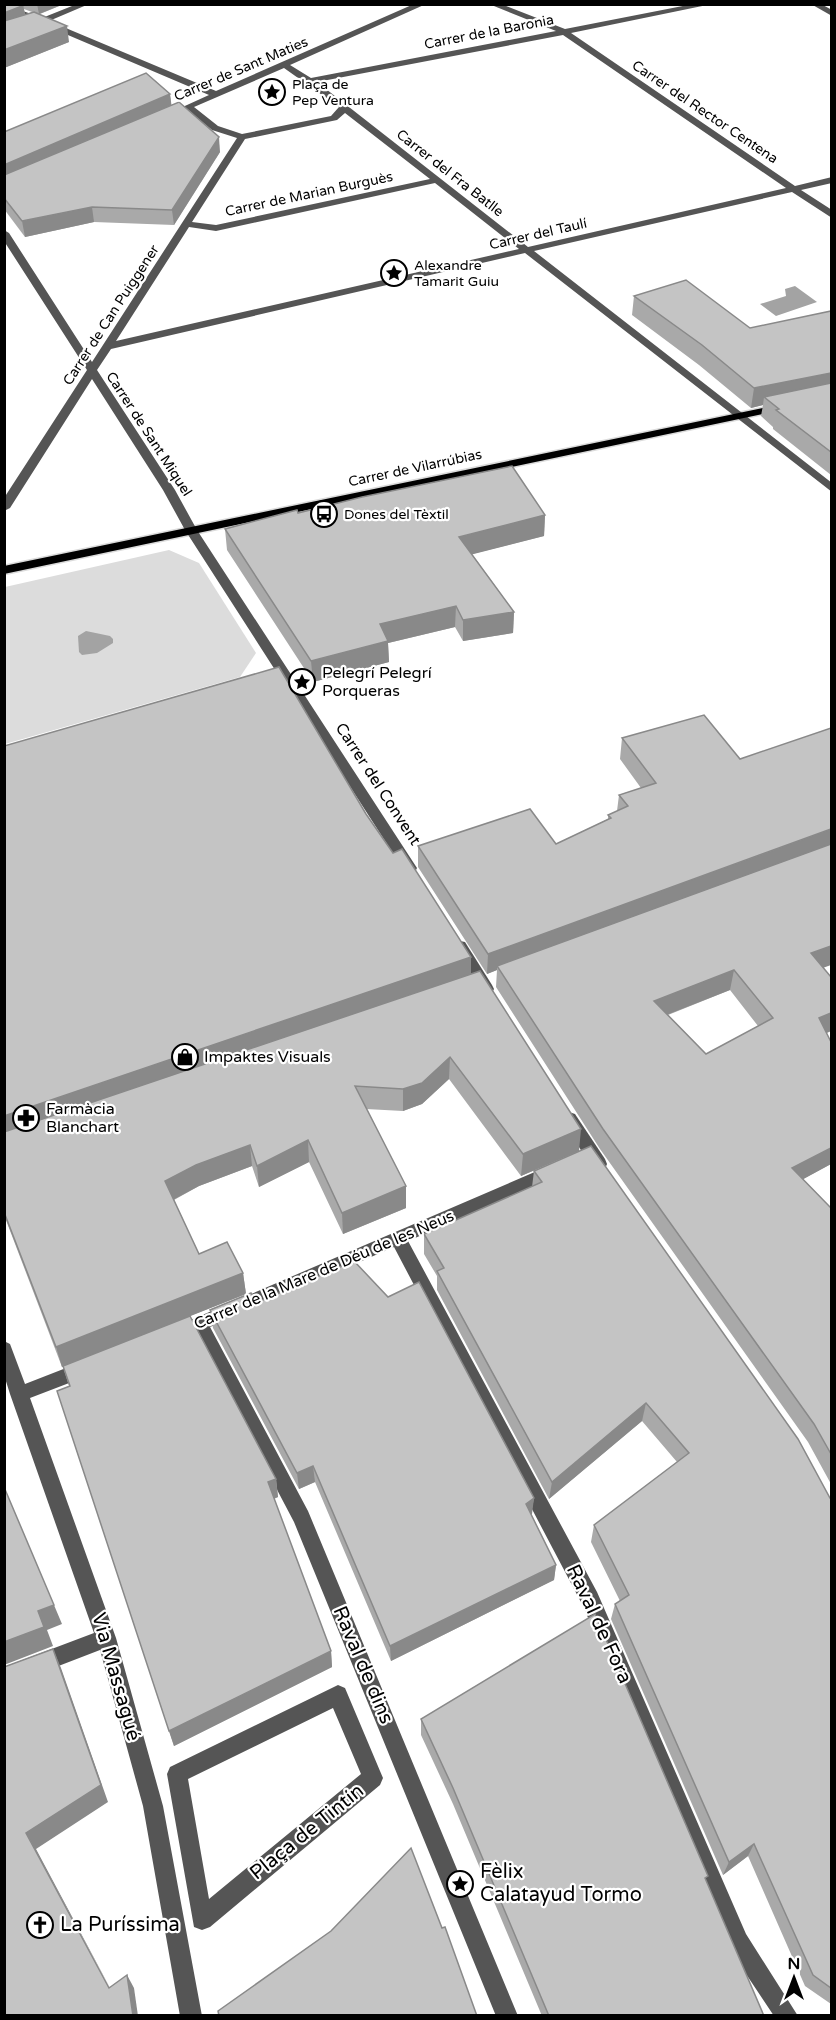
<svg xmlns="http://www.w3.org/2000/svg" width="836" height="2020" font-family="'Varela Round',sans-serif">
<rect width="100%" height="100%" fill="#fff"/>
<polygon fill="#dcdcdc" points="169,550 199,563 256,653 240,677 5,744 5,587"/>
<g fill="#a3a3a3">
<polygon points="795,286 817,302 776,316 760,304 786,296 785,289"/>
<polygon points="86,631 110,636 113,639 113,643 97,653 82,655 79,652 78,636"/>
</g>
<g fill="none" stroke-linecap="round" stroke-linejoin="round">
<defs>
<polygon id="major" points="782,404 787,407 786,409 4,574 4,566"/>
</defs>
<use href="#major" stroke="#dbdbdb" stroke-width="3"/>
<g fill="#555" fill-rule="evenodd">
<path d="M 4,4 L 42,18 L 77,4 L 89,4 L 49,21 L 216,91 L 414,4 L 426,4 L 290,65 L 311,78 L 556,31 L 489,4 L 501,4 L 565,29 L 693,4 L 712,4 L 571,33 L 795,186 L 832,177 L 832,183 L 801,190 L 832,210 L 832,218 L 792,192 L 534,251 L 832,483 L 832,492 L 525,253 L 111,349 L 97,370 L 175,490 L 197,530 L 417,868 L 415,872 L 405,872 L 185,530 L 163,490 L 92,379 L 10,508 L 4,511 L 4,498 L 87,370 L 4,241 L 4,230 L 9,233 L 92,362 L 237,138 L 212,130 L 187,110 L 169,118 L 165,115 L 209,95 L 42,24 L 4,38 L 4,33 L 35,21 L 4,8 ZM 563,35 L 786,188 L 528,247 L 317,82 ZM 284,68 L 339,107 L 331,116 L 242,134 L 218,126 L 194,107 ZM 345,113 L 430,179 L 216,225 L 192,222 L 245,139 L 337,120 ZM 435,183 L 519,249 L 116,341 L 189,227 L 216,231 Z"/>
<polygon points="811,4 821,4 832,10 832,16"/>
<polygon points="460,941 465,942 492,985 494,989 492,993 482,993 455,950 453,946 455,942"/>
<polygon points="569,1112 575,1114 605,1159 607,1164 605,1169 599,1171 593,1169 563,1122 561,1118 563,1114"/>
<polygon points="551,1165 557,1167 559,1172 557,1177 408,1241 597,1592 746,1934 798,2016 774,2016 730,1950 583,1606 394,1247 210,1327 308,1511 518,2016 496,2016 294,1522 195,1334 190,1336 184,1333 181,1328 184,1323 193,1319"/>
<polygon points="4,1341 10,1344 25,1384 84,1361 90,1363 93,1369 90,1375 30,1398 116,1638 163,1806 202,2016 180,2016 143,1806 100,1650 4,1687 4,1667 94,1633 10,1394 4,1375"/>
<path d="M 338,1685 L 345,1688 L 380,1771 L 383,1778 L 380,1785 L 210,1927 L 202,1930 L 194,1927 L 167,1774 L 170,1767 ZM 333,1708 L 361,1774 L 209,1899 L 188,1779 Z"/>
</g>
<use href="#major" fill="#000" fill-rule="evenodd"/>
</g>
<g fill="#a9a9a9" fill-rule="evenodd">
<path d="M 4,4 L 64,4 L 40,14 L 69,42 L 4,68 ZM 24,9 L 32,12 L 25,15 Z"/>
<polygon points="170,94 171,105 220,152 174,225 94,222 25,237 4,209 4,132"/>
<polygon points="634,296 750,328 831,311 831,475 773,429 773,427 761,416 763,405 751,408 699,365 632,315"/>
<polygon points="298,513 545,515 544,536 472,554 514,612 513,633 463,641 455,627 388,643 389,662 313,682 227,550 225,529"/>
<path d="M 622,738 L 824,967 L 831,1031 L 827,1033 L 831,1164 L 803,1179 L 831,1208 L 831,1484 L 808,1442 L 600,1149 L 496,987 L 497,970 L 487,974 L 418,867 L 418,846 L 556,844 L 608,819 L 608,815 L 617,811 L 619,795 L 641,788 L 620,759 ZM 730,990 L 758,1026 L 706,1054 L 668,1015 Z"/>
<polygon points="4,746 366,814 471,974 579,1151 521,1176 449,1079 422,1104 403,1111 366,1109 406,1186 406,1208 343,1234 309,1162 259,1187 252,1166 199,1186 174,1200 199,1254 243,1273 246,1294 164,1326 276,1479 278,1497 274,1499 331,1651 332,1667 174,1746 57,1391 69,1386 63,1367 62,1367 4,1215"/>
<polygon points="534,1171 830,1498 831,1499 831,2004 805,1986 748,1856 723,1875 611,1619 615,1604 620,1601 591,1542 594,1525 677,1462 642,1421 549,1499 437,1290 437,1276 424,1254 424,1234 532,1187"/>
<polygon points="256,1303 534,1498 531,1514 556,1565 554,1580 391,1661 315,1482 299,1489 213,1328 210,1310"/>
<polygon points="421,1719 706,1881 764,2016 542,2016 453,1804 421,1735"/>
</g>
<g fill="#898989">
<polygon points="23,4 26,20 4,31 4,13 18,5"/>
<polygon points="37,4 64,4 39,14"/>
<polygon points="67,26 69,42 4,68 4,50"/>
<polygon points="170,94 172,109 4,181 4,165"/>
<polygon points="219,137 220,152 174,225 172,210"/>
<polygon points="92,207 94,222 25,237 22,221"/>
<polygon points="831,373 831,392 764,397 763,405 751,408 754,388"/>
<polygon points="545,515 544,536 458,558 459,537"/>
<polygon points="456,606 455,627 388,643 389,662 313,682 311,661 380,624"/>
<polygon points="514,612 513,633 463,641 463,620"/>
<polygon points="831,829 831,848 497,966 497,970 487,974 488,954"/>
<polygon points="831,946 831,965 806,974 811,953"/>
<polygon points="471,957 471,980 4,1139 4,1116"/>
<polygon points="734,970 730,990 651,1021 654,1001"/>
<polygon points="831,1013 831,1031 813,1038 819,1018"/>
<polygon points="450,1057 449,1079 422,1104 403,1111 403,1089"/>
<polygon points="581,1129 579,1151 521,1176 523,1154"/>
<polygon points="308,1140 309,1162 259,1187 257,1166"/>
<polygon points="250,1145 252,1166 199,1186 169,1202 165,1181 196,1165"/>
<polygon points="831,1148 831,1164 787,1188 792,1168"/>
<polygon points="406,1186 406,1208 343,1234 342,1213"/>
<polygon points="243,1273 246,1294 62,1367 56,1347"/>
<polygon points="646,1403 642,1421 549,1499 552,1482"/>
<polygon points="313,1466 315,1482 299,1489 297,1473"/>
<polygon points="276,1479 278,1497 270,1500 268,1482"/>
<polygon points="534,1498 532,1514 524,1520 526,1504"/>
<polygon points="556,1565 554,1580 391,1661 390,1646"/>
<polygon points="54,1605 62,1624 47,1630 53,1646 4,1665 4,1642 38,1611"/>
<polygon points="53,1649 61,1668 108,1802 36,1849 117,2001 26,1833"/>
<polygon points="331,1651 332,1667 174,1746 169,1731"/>
<polygon points="754,1844 748,1856 723,1875 729,1862"/>
<polygon points="127,1975 134,1988 138,2016 133,2016"/>
</g>
<g fill="#c4c4c4" stroke="#898989" stroke-width="1.5" fill-rule="evenodd">
<polygon points="4,4 19,4 22,6 4,13"/>
<polygon points="34,12 67,26 4,50 4,21"/>
<polygon points="146,73 170,94 4,165 4,132"/>
<polygon points="179,102 219,137 172,210 92,207 22,221 4,198 4,175"/>
<polygon points="686,280 750,328 831,311 831,373 754,388 702,345 634,296"/>
<polygon points="831,383 831,452 776,410 779,409 764,397"/>
<polygon points="512,466 545,515 459,537 514,612 463,620 456,606 380,624 388,641 311,661 225,529 297,510 298,513 362,497"/>
<polygon points="279,667 366,814 393,853 402,849 471,957 4,1116 4,746"/>
<polygon points="704,715 740,759 831,728 831,829 488,954 418,846 530,809 556,844 611,818 608,815 628,806 619,795 656,783 622,738"/>
<path d="M 831,844 L 831,946 L 811,953 L 831,977 L 831,1013 L 819,1018 L 831,1042 L 831,1148 L 792,1168 L 831,1208 L 831,1454 L 814,1424 L 603,1129 L 497,966 ZM 734,970 L 773,1018 L 706,1054 L 654,1001 Z"/>
<polygon points="480,971 581,1129 523,1154 450,1057 422,1083 403,1089 355,1086 406,1186 342,1213 308,1140 257,1166 250,1145 196,1165 165,1181 199,1254 227,1242 243,1273 56,1347 4,1212 4,1132"/>
<polygon points="591,1146 798,1439 830,1498 831,1499 831,1988 813,1975 754,1844 729,1862 615,1604 629,1595 594,1525 689,1453 646,1403 552,1482 437,1271 444,1268 424,1234 542,1182 534,1171"/>
<polygon points="354,1261 388,1297 419,1282 534,1498 526,1504 556,1565 390,1646 313,1466 297,1473 210,1310 251,1293 256,1303"/>
<polygon points="190,1316 276,1479 268,1482 331,1651 169,1731 57,1391 70,1386 63,1366"/>
<polygon points="4,1487 54,1605 38,1611 44,1627 4,1642"/>
<polygon points="595,1614 708,1876 705,1878 764,2016 549,2016 453,1788 421,1719"/>
<polygon points="53,1649 101,1785 26,1833 109,1988 127,1975 133,2016 4,2016 4,1667"/>
<polygon points="411,1848 442,1928 445,1927 477,2016 219,2016 218,2011 331,1931"/>
</g>
<defs>
<symbol id="sight-ring" viewBox="-11 -11 22 22"><circle r="9.5" fill="#fff" stroke="#000" stroke-width="1.5"/><path d="M0-6L1.8-2.2L6-1.7L2.9 1.2L3.7 5.4L0 3.3L-3.7 5.4L-2.9 1.2L-6-1.7L-1.8-2.2Z" fill="#000"/></symbol>
<symbol id="bus-ring" viewBox="-11 -11 22 22"><circle r="9.5" fill="#fff" stroke="#000" stroke-width="1.5"/><path d="M-5-6H5V4H4V6H2V4H-2V6H-4V4H-5ZM-3.5-4V0h7V-4ZM-3.5 1.2v1.5H-2V1.2ZM2 1.2v1.5H3.5V1.2Z" fill="#000"/></symbol>
<symbol id="shop-ring" viewBox="-11 -11 22 22"><circle r="9.5" fill="#fff" stroke="#000" stroke-width="1.5"/><path d="M-5-2.5h2.3a2.7 3.5 0 0 1 5.4 0H5L5.5 6h-11ZM-1.5-2.5h3a1.5 2.3 0 0 0-3 0Z" fill="#000"/></symbol>
<symbol id="pharmacy-ring" viewBox="-11 -11 22 22"><circle r="9.5" fill="#fff" stroke="#000" stroke-width="1.5"/><path d="M-2-6h4v4h4v4h-4v4h-4v-4h-4v-4h4Z" fill="#000"/></symbol>
<symbol id="church-ring" viewBox="-11 -11 22 22"><circle r="9.5" fill="#fff" stroke="#000" stroke-width="1.5"/><path d="M-1.2-6h2.4v3.5h3.3v2.4h-3.3V6h-2.4V-.1h-3.3v-2.4h3.3Z" fill="#000"/></symbol>
</defs>
<g fill-rule="evenodd">
<use href="#sight-ring" x="257" y="77" width="30" height="30"/>
<use href="#sight-ring" x="379" y="258" width="30" height="30"/>
<use href="#bus-ring" x="309" y="499" width="30" height="30"/>
<use href="#sight-ring" x="287" y="667" width="30" height="30"/>
<use href="#shop-ring" x="170" y="1042" width="30" height="30"/>
<use href="#pharmacy-ring" x="11" y="1103" width="30" height="30"/>
<use href="#sight-ring" x="445" y="1869" width="30" height="30"/>
<use href="#church-ring" x="25" y="1910" width="30" height="30"/>
</g>
<g text-anchor="middle" dominant-baseline="central" stroke-width="4.5" stroke-linejoin="round" paint-order="stroke">
<g font-size="14" fill="#000" stroke="#fff">
<text transform="translate(489 32) rotate(-11)">Carrer de la Baronia</text>
<text transform="translate(241 69) rotate(-23)">Carrer de Sant Maties</text>
<text transform="translate(705 112) rotate(34)">Carrer del Rector Centena</text>
<text transform="translate(450 173) rotate(38)">Carrer del Fra Batlle</text>
<text transform="translate(309 194) rotate(-12)">Carrer de Marian Burguès</text>
<text transform="translate(538 234) rotate(-13)">Carrer del Taulí</text>
<text transform="translate(111 315) rotate(-57)">Carrer de Can Puiggener</text>
<text transform="translate(149 434) rotate(57)">Carrer de Sant Miquel</text>
<text transform="translate(415 468) rotate(-12)">Carrer de Vilarrúbias</text>
</g>
<g font-size="14" fill="#000" stroke="#fff" text-anchor="start">
<text x="292" y="84">Plaça de<tspan x="292" dy="16">Pep Ventura</tspan></text>
<text x="414" y="265">Alexandre<tspan x="414" dy="16">Tamarit Guiu</tspan></text>
<text x="344" y="514">Dones del Tèxtil</text>
</g>
<g font-size="16" fill="#000" stroke="#fff" text-anchor="start">
<text x="322" y="673">Pelegrí Pelegrí<tspan x="322" dy="18">Porqueras</tspan></text>
<text x="204" y="1057">Impaktes Visuals</text>
<text x="46" y="1109">Farmàcia<tspan x="46" dy="18">Blanchart</tspan></text>
</g>
<g font-size="16" fill="#000" stroke="#fff">
<text transform="translate(378 784) rotate(57)">Carrer del Convent</text>
<text transform="translate(324 1270) rotate(-23)">Carrer de la Mare de Déu de les Neus</text>
</g>
<g font-size="20" fill="#000" stroke="#fff">
<text transform="translate(599 1624) rotate(65)">Raval de Fora</text>
<text transform="translate(363 1665) rotate(67)">Raval de dins</text>
<text transform="translate(116 1677) rotate(74)">Via Massagué</text>
<text transform="translate(307 1832) rotate(-39)">Plaça de Tintín</text>
</g>
<g font-size="20" fill="#000" stroke="#fff" text-anchor="start">
<text x="480" y="1872">Fèlix<tspan x="480" dy="23">Calatayud Tormo</tspan></text>
<text x="60" y="1925">La Puríssima</text>
</g>
</g>
<rect width="836" height="2020" fill="none" stroke="#000000" stroke-width="12"/>
<g transform="translate(794 1978)" stroke="#ffffff" stroke-width="4.5" paint-order="stroke">
<path d="M0-4.5L10 22L0 15L-10 22Z" fill="#000000"/>
<text y="-9" font-size="16" font-weight="bold" text-anchor="middle" fill="#000000">N</text>
</g>
</svg>
